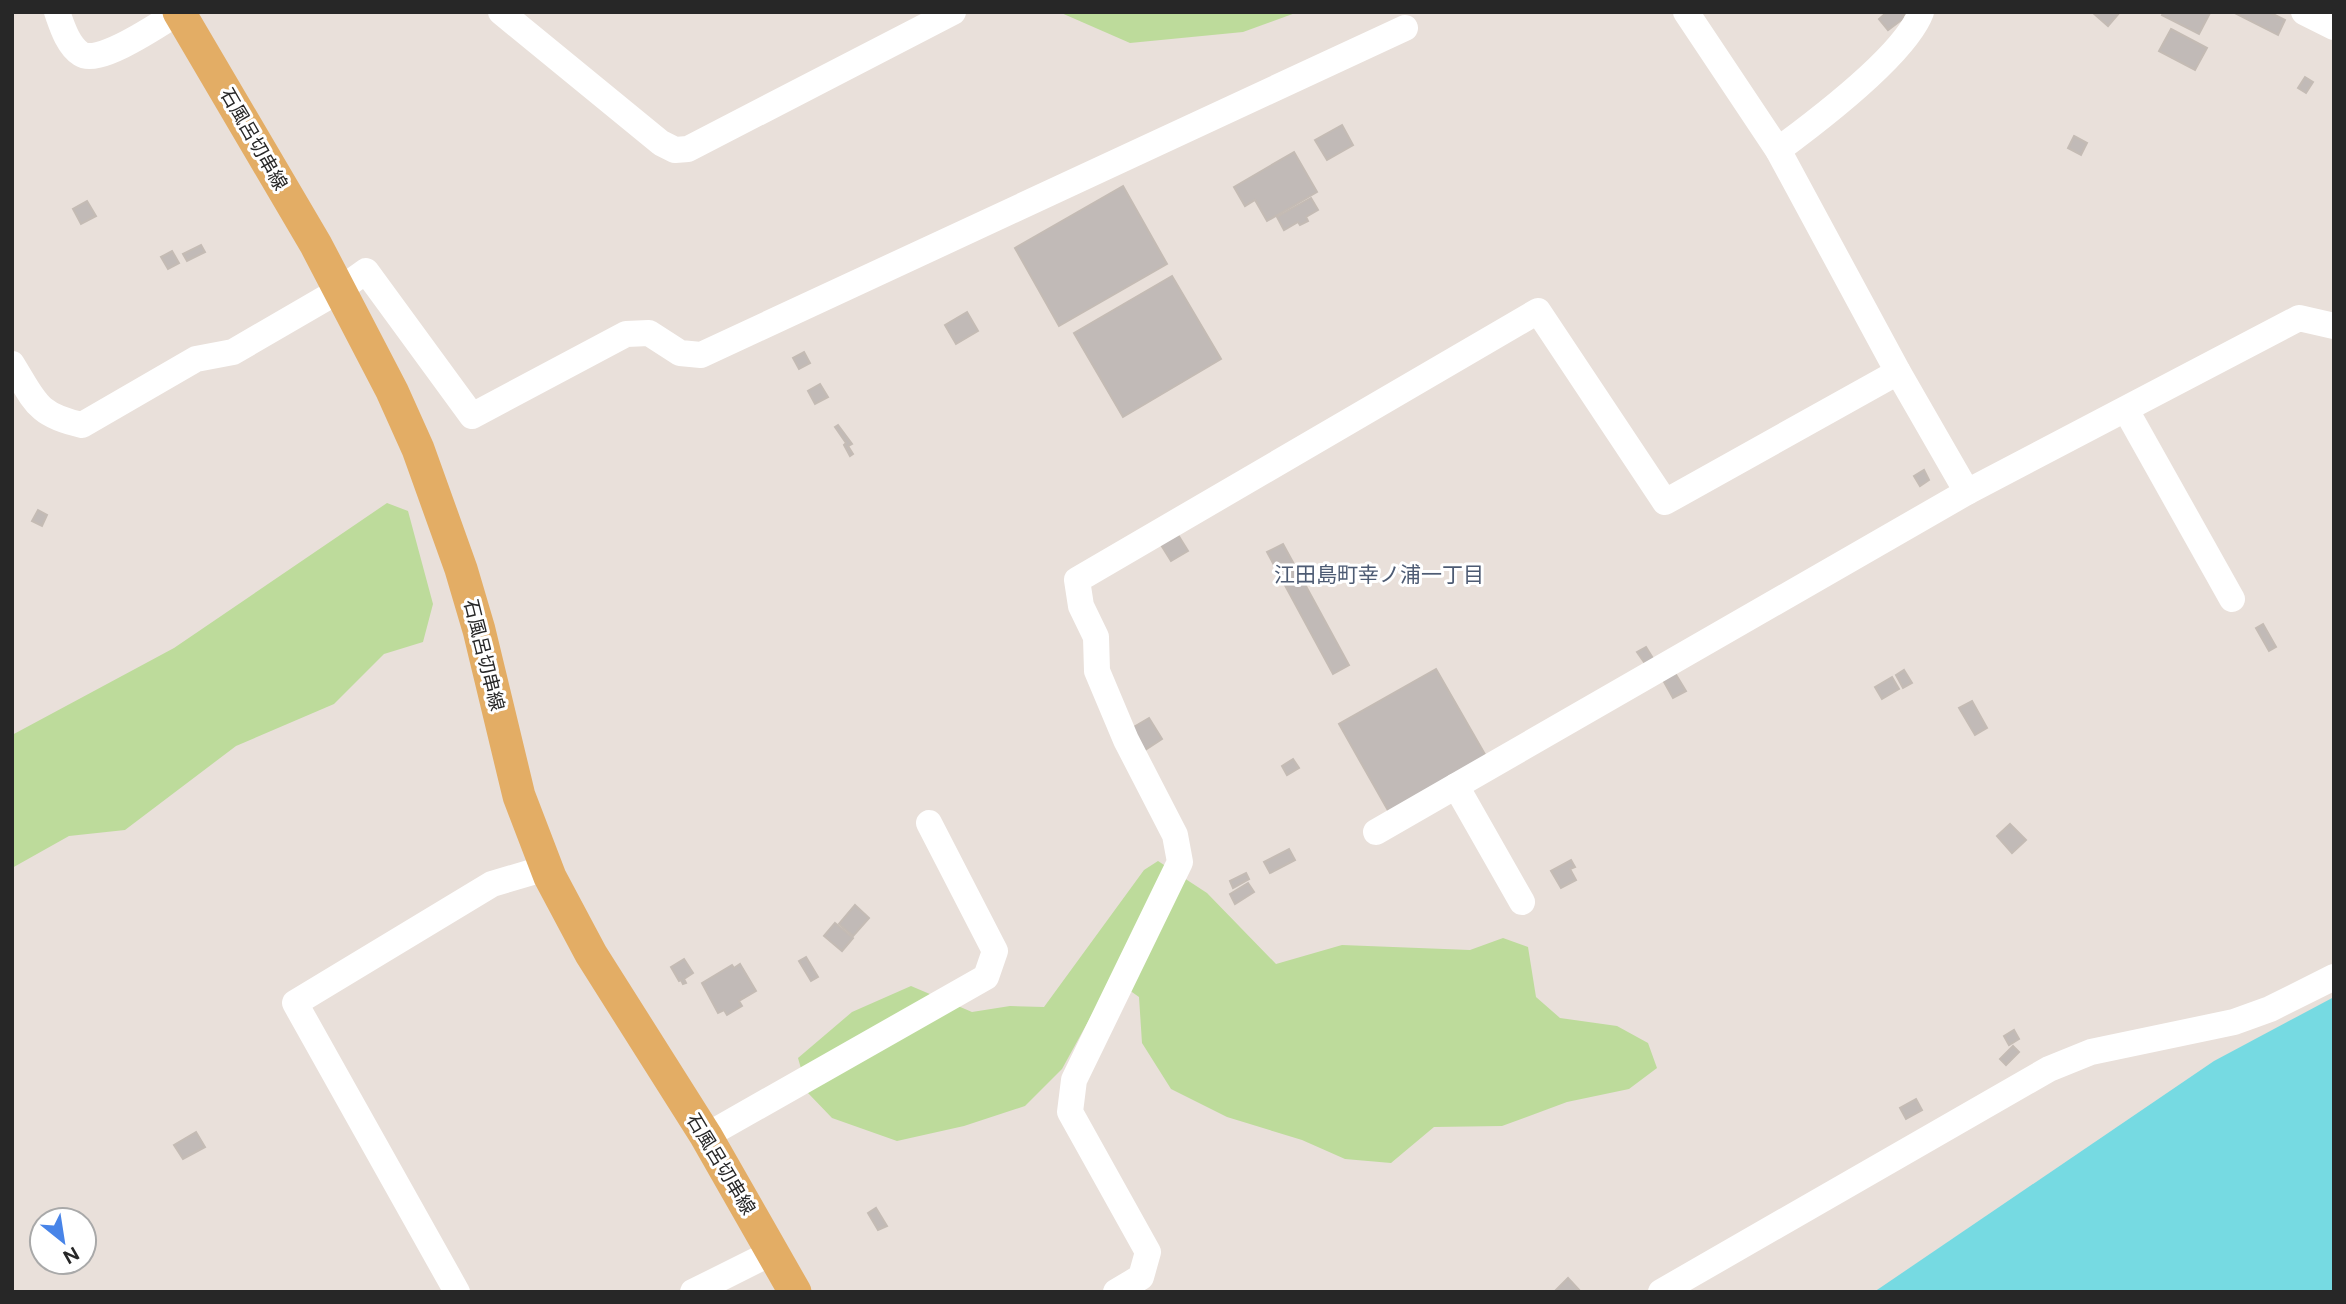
<svg xmlns="http://www.w3.org/2000/svg" width="2346" height="1304" font-family="Figtree,'Noto Sans JP',sans-serif">
<rect width="100%" height="100%" fill="#e9e0da"/>
<g fill="#bddb9b">
<polygon points="1059,12 1298,12 1243,32 1130,43"/>
<polygon points="387,503 408,511 433,604 423,642 384,654 334,704 236,746 125,830 69,836 12,868 12,735 174,648"/>
<polygon points="1158,861 1207,893 1276,964 1342,945 1470,950 1503,938 1528,947 1536,997 1560,1018 1617,1026 1648,1043 1657,1068 1629,1089 1567,1102 1502,1126 1434,1127 1391,1163 1345,1159 1302,1140 1227,1117 1171,1089 1142,1043 1139,997 1112,978 1062,1069 1025,1106 964,1126 897,1141 832,1118 808,1093 798,1058 852,1012 911,986 972,1012 1010,1006 1044,1007 1144,870"/>
</g>
<polygon fill="#76dae2" points="2334,997 2334,1292 1874,1292 2214,1061"/>
<g fill="#c1bab7" stroke="#c4bbb4" stroke-width="2">
<polygon points="1887,12 1908,12 1903,16 1904,18 1888,30 1879,19"/>
<polygon points="2092,12 2120,12 2108,26"/>
<polygon points="2164,12 2208,12 2210,13 2199,34 2162,15"/>
<polygon points="2233,12 2269,12 2285,20 2278,35"/>
<polygon points="2171,29 2207,48 2195,70 2159,51"/>
<polygon points="2305,77 2313,82 2306,93 2298,88"/>
<polygon points="1342,125 1353,145 1327,160 1315,140"/>
<polygon points="2074,136 2087,143 2081,155 2068,148"/>
<polygon points="1294,152 1317,192 1267,221 1255,200 1245,206 1234,187"/>
<polygon points="1123,186 1167,264 1059,326 1015,248"/>
<polygon points="1311,198 1318,210 1306,217 1308,221 1300,225 1298,222 1284,230 1277,217"/>
<polygon points="87,201 96,216 81,224 73,209"/>
<polygon points="201,245 205,252 187,261 183,254"/>
<polygon points="172,251 179,263 168,269 161,257"/>
<polygon points="1172,276 1221,359 1123,417 1074,333"/>
<polygon points="967,312 978,331 956,344 945,325"/>
<polygon points="804,352 810,363 799,369 793,358"/>
<polygon points="820,384 828,397 815,404 808,391"/>
<polygon points="838,425 852,444 848,446 853,454 850,456 844,445 846,443 835,427"/>
<polygon points="1924,470 1929,480 1920,486 1914,476"/>
<polygon points="38,510 47,515 42,526 32,521"/>
<polygon points="1175,530 1188,551 1171,561 1158,540"/>
<polygon points="1283,544 1349,665 1333,674 1267,552"/>
<polygon points="2263,624 2276,647 2269,651 2256,628"/>
<polygon points="1646,647 1654,660 1646,665 1637,652"/>
<polygon points="1436,669 1487,758 1390,814 1339,724"/>
<polygon points="1904,670 1912,683 1903,688 1896,675"/>
<polygon points="1675,673 1686,691 1673,698 1663,680"/>
<polygon points="1892,677 1899,689 1882,699 1875,687"/>
<polygon points="1972,701 1987,728 1975,735 1959,708"/>
<polygon points="1149,718 1162,739 1145,750 1132,728"/>
<polygon points="1293,759 1299,768 1287,775 1282,766"/>
<polygon points="2010,824 2026,840 2012,853 1997,836"/>
<polygon points="1289,849 1295,860 1270,873 1264,862"/>
<polygon points="1571,860 1575,867 1570,869 1576,880 1561,888 1551,871"/>
<polygon points="1246,873 1249,879 1233,888 1230,881"/>
<polygon points="1248,883 1254,892 1235,904 1230,894"/>
<polygon points="855,905 869,918 853,936 839,924"/>
<polygon points="835,923 853,938 842,951 824,936"/>
<polygon points="806,957 818,977 811,981 799,961"/>
<polygon points="684,959 693,973 684,979 686,983 683,984 681,980 679,981 671,967"/>
<polygon points="740,964 756,991 739,1001 742,1006 727,1015 724,1010 718,1013 702,983 732,965 734,968"/>
<polygon points="2014,1030 2019,1039 2009,1045 2004,1036"/>
<polygon points="2013,1046 2019,1052 2006,1065 2000,1059"/>
<polygon points="1916,1099 1922,1110 1906,1119 1900,1108"/>
<polygon points="196,1132 205,1147 183,1159 174,1145"/>
<polygon points="876,1208 887,1226 878,1230 868,1213"/>
<polygon points="1568,1278 1581,1292 1554,1292"/>
</g>
<g fill="none" stroke-linecap="round" stroke-linejoin="round">
<g stroke="#fff" stroke-width="26">
<path d="M 57,12 C 62,26 68,46 81,54 C 99,66 161,23 179,12"/>
<polyline points="501,12 661,143 675,150 688,149 953,12"/>
<polyline points="1686,12 1778,150 1898,372 1967,492"/>
<polyline points="2304,12 2334,27"/>
<path d="M 1778,150 C 1816,122 1905,55 1921,12"/>
<path d="M 12,364 C 35,401 36,415 82,425 L 196,359 L 233,352 L 338,291 L 366,271 L 472,416 L 626,334 L 649,333 L 680,353 L 701,355 L 1405,28"/>
<polyline points="2126,410 2232,599"/>
<polyline points="1456,786 1522,902"/>
<polyline points="1376,832 1967,492 2299,318 2334,326"/>
<polyline points="706,1136 986,977 995,951 929,823"/>
<polyline points="457,1292 295,1003 492,884 546,868"/>
<polyline points="693,1292 773,1252"/>
<polyline points="1116,1292 1141,1277 1148,1252 1070,1112 1074,1080 1180,862 1175,835 1126,740 1097,671 1096,637 1081,606 1077,580 1538,311 1665,502 1898,372"/>
<polyline points="1661,1292 2049,1069 2091,1052 2234,1022 2270,1009 2334,977"/>
</g>
<polyline stroke="#e3ad65" stroke-width="33" points="179,12 316,245 392,391 418,449 461,569 479,630 519,796 550,877 591,954 706,1136 795,1292"/>
</g>
<g text-anchor="middle" dominant-baseline="central" stroke-width="6" stroke-linejoin="round" paint-order="stroke">
<g font-size="19" fill="#272727" stroke="#fff">
<text transform="translate(254 139) rotate(60)">石風呂切串線</text>
<text transform="translate(484 655) rotate(76)">石風呂切串線</text>
<text transform="translate(721 1164) rotate(59)">石風呂切串線</text>
</g>
<g font-size="21" fill="#4d5b73" stroke="#fff">
<text x="1379" y="574">江田島町幸ノ浦一丁目</text>
</g>
</g>
<rect width="2346" height="1304" fill="none" stroke="#272727" stroke-width="28"/>
<g transform="translate(63 1241) rotate(150)"><circle r="33" fill="#ffffff" stroke="#a9a9a9" stroke-width="2"/>
<path d="M0-5L12 26L0 18L-12 26Z" fill="#4884e8"/>
<text y="-10" font-size="19" font-weight="bold" text-anchor="middle" fill="#272727">N</text>
</g>
</svg>
